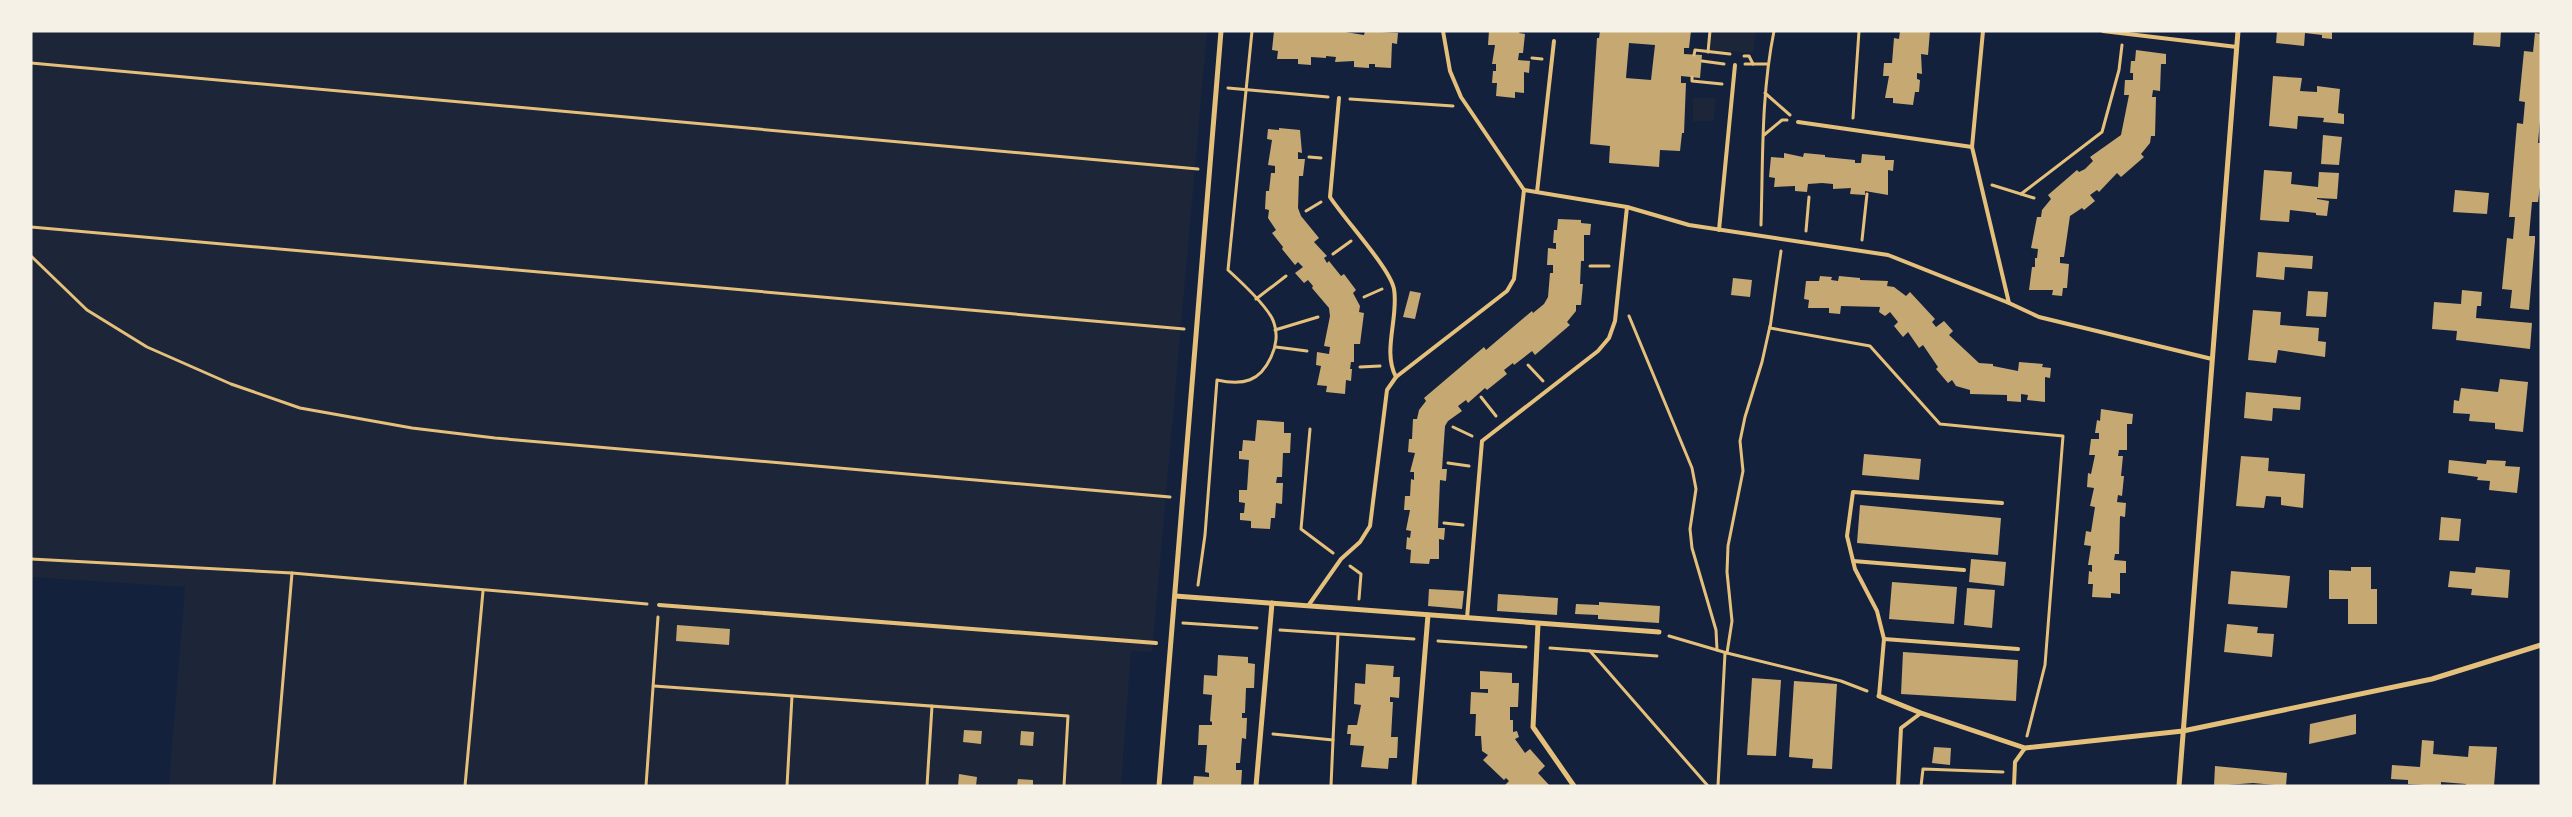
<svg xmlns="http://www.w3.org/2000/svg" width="2572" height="817" font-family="Merriweather,serif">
<rect width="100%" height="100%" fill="#14213d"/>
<g fill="#1d2539">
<polygon points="31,31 1207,31 1152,652 1131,651 1121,786 169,786 185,587 31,577"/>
<polygon points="1712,31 1756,31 1753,53 1710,50"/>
<polygon points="1693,98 1715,98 1714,121 1693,121"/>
</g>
<g fill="#c6a872" fill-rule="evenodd">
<polygon points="1274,31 1339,31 1364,35 1365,31 1398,33 1397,44 1392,43 1391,68 1375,67 1375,64 1369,64 1369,68 1354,67 1354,61 1335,62 1336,57 1326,56 1326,58 1311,57 1311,65 1298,64 1298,59 1277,59 1278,51 1272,50"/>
<polygon points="1489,31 1520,31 1519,33 1525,34 1523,53 1519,53 1518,60 1530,61 1529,73 1524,72 1524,93 1515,92 1515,98 1496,96 1497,83 1492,83 1493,71 1496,71 1496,64 1492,64 1495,45 1488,45"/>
<path d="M 1600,31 L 1691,31 L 1689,48 L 1684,48 L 1684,54 L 1702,55 L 1700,78 L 1681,76 L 1681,83 L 1686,83 L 1684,133 L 1682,133 L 1680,151 L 1660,150 L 1659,167 L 1609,163 L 1610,146 L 1590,144 L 1597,38 L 1599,38 ZM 1629,43 L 1655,45 L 1651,80 L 1626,78 Z"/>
<polygon points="1900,31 1930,31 1928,55 1921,54 1922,74 1917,73 1917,79 1920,80 1919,92 1915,92 1913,105 1893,103 1893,98 1885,98 1889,76 1883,76 1884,63 1892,63 1894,38 1899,39"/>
<polygon points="2277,31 2332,31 2332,39 2322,38 2322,35 2305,33 2304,46 2276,43"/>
<polygon points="2474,31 2501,31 2500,47 2473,45"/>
<polygon points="2535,33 2541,34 2541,108 2538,143 2541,143 2541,178 2538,202 2532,202 2529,236 2535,236 2535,241 2529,310 2510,308 2512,290 2502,289 2507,238 2513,239 2515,217 2509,217 2517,123 2523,124 2525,102 2519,101 2524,51 2533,52"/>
<polygon points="2136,50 2166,54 2166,64 2161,64 2160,91 2153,90 2152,97 2156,97 2155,136 2151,136 2150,143 2141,154 2144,157 2121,177 2117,173 2099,192 2097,190 2090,195 2095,201 2084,210 2082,208 2070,216 2064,257 2060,257 2060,263 2069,264 2067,288 2063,288 2062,296 2052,295 2053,290 2029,290 2032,267 2035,267 2035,258 2037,258 2038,249 2031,248 2037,217 2041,217 2042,210 2051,199 2048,195 2077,170 2079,172 2085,169 2093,161 2090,157 2121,135 2129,95 2124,95 2125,80 2133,80 2133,73 2130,73 2131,61 2135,61"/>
<polygon points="2273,76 2302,78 2300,91 2317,92 2317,86 2340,89 2338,113 2344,114 2344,124 2323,122 2324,118 2298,116 2297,129 2269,126"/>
<polygon points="1279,128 1300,130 1302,153 1298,152 1298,159 1305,159 1303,176 1299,176 1298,208 1301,216 1319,238 1314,242 1327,256 1324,258 1327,263 1329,261 1341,276 1344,274 1356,290 1353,293 1360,306 1359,312 1364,313 1360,344 1354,344 1354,362 1351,362 1350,369 1352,369 1351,381 1346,380 1345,394 1326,392 1327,386 1317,385 1321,366 1316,365 1317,352 1329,354 1330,347 1324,346 1330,316 1329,308 1312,288 1313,286 1308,280 1304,283 1295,273 1303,267 1298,262 1295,265 1282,249 1283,247 1272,233 1276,230 1268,218 1269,210 1265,209 1266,191 1269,191 1271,173 1275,173 1275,166 1268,165 1272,140 1267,139 1268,129 1279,130"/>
<polygon points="2323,135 2342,137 2339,165 2321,164"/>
<polygon points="1784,153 1803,157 1804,153 1825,155 1825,157 1855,160 1855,163 1861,163 1862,154 1885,156 1885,160 1894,160 1893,171 1888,170 1888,195 1865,191 1865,195 1850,194 1851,188 1833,189 1833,184 1822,183 1808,184 1807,192 1795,191 1795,186 1774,187 1775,178 1769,177 1771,157 1784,158"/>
<polygon points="2264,170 2292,172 2291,184 2318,187 2319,172 2339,173 2337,199 2317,198 2317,199 2329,201 2327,216 2316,215 2316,213 2290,210 2289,222 2260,220"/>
<polygon points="2455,190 2489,193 2487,214 2453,212"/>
<polygon points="1558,219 1581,220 1581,223 1591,224 1590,235 1584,235 1584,261 1581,261 1580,284 1583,284 1581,305 1576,305 1576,311 1567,322 1570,325 1535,355 1532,351 1514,365 1513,363 1504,370 1507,374 1487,390 1485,388 1468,403 1466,400 1458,406 1462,411 1448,421 1445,426 1442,469 1447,469 1446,481 1440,480 1438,528 1445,528 1444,540 1439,539 1439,559 1430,559 1429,564 1410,563 1411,550 1406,549 1407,537 1410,538 1411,531 1406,530 1410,510 1404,510 1405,496 1410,496 1411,479 1414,480 1414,472 1410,472 1415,453 1408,452 1409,439 1412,439 1413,419 1417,419 1419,410 1426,401 1424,398 1484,347 1486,350 1532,311 1533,313 1544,304 1548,297 1550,273 1553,273 1553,265 1547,265 1548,248 1556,249 1556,243 1553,243 1554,230 1557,230"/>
<polygon points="2258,252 2313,256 2312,269 2285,267 2284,280 2256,277"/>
<polygon points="1820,276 1832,277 1831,280 1838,281 1839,276 1860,278 1860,280 1888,281 1887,286 1894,287 1906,296 1910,292 1935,319 1932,322 1936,327 1944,321 1953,331 1949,335 1979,363 1993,364 1993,366 2018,371 2019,362 2043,364 2042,367 2051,368 2050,378 2045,377 2045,402 2027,400 2028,395 2021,394 2021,402 2007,401 2007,395 1970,394 1970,390 1956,386 1952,380 1948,383 1936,369 1938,367 1923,345 1919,348 1908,332 1903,337 1894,326 1898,322 1890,312 1885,316 1879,312 1880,307 1841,306 1840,314 1829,313 1829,308 1808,308 1809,300 1804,299 1806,281 1819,281"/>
<polygon points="1733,278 1752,280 1750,297 1731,295"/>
<polygon points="2462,290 2482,292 2481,306 2477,306 2476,318 2532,323 2530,349 2456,340 2457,331 2432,329 2434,302 2461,304"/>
<polygon points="1410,291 1421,293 1415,319 1403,317"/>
<polygon points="2308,291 2328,292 2326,317 2306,316"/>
<polygon points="2253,310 2281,312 2280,325 2319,328 2318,341 2326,342 2325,357 2278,350 2276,363 2248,360"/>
<polygon points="2500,379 2528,382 2523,432 2495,429 2495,423 2469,421 2470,414 2453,413 2454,400 2459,401 2461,388 2498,392"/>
<polygon points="2246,392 2301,397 2300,410 2273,408 2272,421 2244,418"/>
<polygon points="2101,409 2133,414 2132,424 2127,424 2127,450 2119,450 2118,456 2123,456 2121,476 2124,476 2122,496 2118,495 2117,502 2126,503 2125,517 2120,516 2119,554 2115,554 2114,560 2126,561 2126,573 2120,573 2120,594 2111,593 2111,598 2092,597 2093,584 2088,584 2089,571 2092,572 2092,565 2088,565 2091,546 2084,545 2086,531 2091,532 2095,507 2090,506 2094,488 2087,487 2088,473 2091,474 2095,455 2089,455 2091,439 2099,439 2099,433 2095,433 2097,420 2100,421"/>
<polygon points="1257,420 1284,422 1284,433 1291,433 1290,453 1283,453 1282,477 1277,477 1276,483 1283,483 1282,504 1276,503 1275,518 1271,518 1270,529 1251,528 1251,521 1240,520 1240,513 1244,513 1245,503 1239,502 1239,490 1247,490 1249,460 1239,459 1239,451 1242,451 1243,440 1255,441"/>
<polygon points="1864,454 1921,459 1919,480 1862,475"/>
<polygon points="2241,456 2269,458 2268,471 2305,474 2303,508 2281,505 2281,497 2266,496 2264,508 2236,506"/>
<polygon points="2449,460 2486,464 2487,460 2506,461 2505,466 2520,467 2517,493 2489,490 2490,481 2477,480 2478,477 2448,473"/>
<polygon points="1860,505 2001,518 1998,555 1857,543"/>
<polygon points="2441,517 2461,519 2459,541 2439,540"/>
<polygon points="1971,559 2006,562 2004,586 1969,582"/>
<polygon points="2351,567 2371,567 2371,589 2377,589 2377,624 2348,624 2348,599 2329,599 2329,570 2351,571"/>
<polygon points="2476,567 2510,570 2508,598 2471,595 2472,589 2448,587 2450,571 2475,573"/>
<polygon points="2231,571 2290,576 2287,608 2228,604"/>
<polygon points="1892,582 1957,587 1954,624 1889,619"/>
<polygon points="1967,588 1995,590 1992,628 1964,625"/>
<polygon points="1429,589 1464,591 1462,609 1428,606"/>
<polygon points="1498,594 1558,598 1557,615 1497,611"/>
<polygon points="1599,602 1660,606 1659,623 1598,619 1598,615 1575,614 1576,604 1599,605"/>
<polygon points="2227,624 2258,627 2257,633 2274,634 2272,657 2224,652"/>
<polygon points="677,625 730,629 729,645 676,641"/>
<polygon points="1903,652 2018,660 2016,701 1901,694"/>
<polygon points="1218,655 1248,657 1248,663 1255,664 1254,688 1246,688 1245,713 1242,713 1242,718 1247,718 1246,739 1242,738 1240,763 1236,763 1236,770 1242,770 1241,786 1193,786 1194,776 1209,777 1209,773 1205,772 1207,745 1198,745 1199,725 1212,725 1212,722 1210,721 1212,695 1203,694 1204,675 1217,676"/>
<polygon points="1366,664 1394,666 1393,677 1400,677 1399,698 1390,697 1390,702 1393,702 1391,737 1398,737 1397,758 1389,758 1388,769 1361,767 1364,746 1350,745 1351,734 1347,734 1348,725 1357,725 1361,705 1354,704 1355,683 1365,684"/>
<polygon points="1480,671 1512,673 1512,683 1519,683 1518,707 1510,707 1510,720 1513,720 1513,732 1517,731 1519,737 1515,739 1525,753 1530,749 1545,766 1538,773 1550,786 1504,786 1509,781 1506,778 1504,780 1483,760 1488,755 1482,751 1481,736 1475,736 1476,714 1470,714 1471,692 1488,693 1488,689 1480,689"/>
<polygon points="1752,678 1781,680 1776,756 1747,755"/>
<polygon points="1794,681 1837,684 1832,769 1812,768 1813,759 1789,757"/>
<polygon points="2356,714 2356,734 2309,744 2310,724"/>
<polygon points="964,730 982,731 981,744 963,742"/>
<polygon points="1021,731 1034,732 1033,746 1020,745"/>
<polygon points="2422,740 2434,741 2433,754 2468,757 2469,746 2497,747 2494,786 2466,786 2466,784 2441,782 2441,786 2408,784 2408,780 2391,779 2392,765 2420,767"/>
<polygon points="1934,747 1951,748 1950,765 1932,763"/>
<polygon points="2215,766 2287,773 2286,786 2253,783 2214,786"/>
<polygon points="959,774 977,777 976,786 958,786"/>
<polygon points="1018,779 1033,780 1033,786 1017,786"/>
</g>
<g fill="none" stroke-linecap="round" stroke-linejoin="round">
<g stroke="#e5c07b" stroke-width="3">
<polyline points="1708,52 1710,31"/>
<polyline points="1694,55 1695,50 1730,54"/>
<polyline points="1744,56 1749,56 1753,64"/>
<polyline points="1532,58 1542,59"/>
<polyline points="1702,61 1724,64"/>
<polyline points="31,63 1198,169"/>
<polyline points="1745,64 1767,64"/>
<polyline points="1692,77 1692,81 1722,84"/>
<polyline points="1228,88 1328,97"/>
<polyline points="1765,93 1790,115"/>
<polyline points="1350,99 1453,106"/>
<polyline points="1853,118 1859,31"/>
<polyline points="1764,135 1782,120 1787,120"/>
<polyline points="1309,157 1321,158"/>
<polyline points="1992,185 2034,198"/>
<polyline points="2021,194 2102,132 2119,70 2122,45"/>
<polyline points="1306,211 1321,202"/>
<path d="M 1761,225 C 1763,160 1761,95 1774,31"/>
<polyline points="31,227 1184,329"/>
<polyline points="1806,231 1809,197"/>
<polyline points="1862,240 1867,194"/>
<polyline points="1781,251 1770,328 1870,346 1940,424 2063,436 2045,665 2027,736"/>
<polyline points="1333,254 1351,241"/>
<polyline points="31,256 87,310 147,347 231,384 300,408 412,428 495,438 1170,497"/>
<polyline points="1590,266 1609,266"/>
<polyline points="1364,297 1382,289"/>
<polyline points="1256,299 1286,276"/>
<polyline points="1629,316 1692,468 1696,489 1690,529 1692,548 1716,630 1717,650"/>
<polyline points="1275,330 1318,317"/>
<polyline points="1276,347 1307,351"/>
<polyline points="1528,365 1543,381"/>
<polyline points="1360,367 1380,366"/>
<polyline points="1481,397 1496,416"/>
<polyline points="1453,427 1472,436"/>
<polyline points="1310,429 1301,529 1333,553"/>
<polyline points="1448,463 1469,466"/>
<polyline points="1444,523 1463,525"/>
<polyline points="31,559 292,573 647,604"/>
<polyline points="1350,566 1361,574 1359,599"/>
<path d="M 1198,585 L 1205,535 L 1217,380 C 1244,386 1260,381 1271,357 C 1276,347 1278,334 1274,323 C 1270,309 1239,280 1228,270 L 1252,31"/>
<polyline points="1183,623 1257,628"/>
<polyline points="1280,630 1414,639"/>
<polyline points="1669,636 1727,653 1841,681 1867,691"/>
<polyline points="1438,641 1526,647"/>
<polyline points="1550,648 1657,656"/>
<polyline points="1590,651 1708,786"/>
<polyline points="1727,653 1732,621 1727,572 1728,546 1743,471 1740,441 1745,417 1762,362 1770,326"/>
<polyline points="654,686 1068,716 1064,786"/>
<polyline points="1273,734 1333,740 1331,786"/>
<polyline points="1333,740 1338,634"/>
<polyline points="274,786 292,573"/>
<polyline points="465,786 483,591"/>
<polyline points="646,786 658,617"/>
<polyline points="787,786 792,696"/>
<polyline points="927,786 932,706"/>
<polyline points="1718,786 1725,653"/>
<polyline points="1921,786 1923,769 2003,772"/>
</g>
<g stroke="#e5c07b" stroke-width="4">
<polyline points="1443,31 1450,71 1461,97 1524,190 1627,207"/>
<polyline points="1983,31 1972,147 2009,303 2039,317 2212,359"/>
<polyline points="2103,31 2237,47"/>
<path d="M 1339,98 L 1330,197 C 1344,219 1390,268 1394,289 C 1399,317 1382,351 1396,377"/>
<polyline points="1798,122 1972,147"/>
<polyline points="1537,192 1554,41"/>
<polyline points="1719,230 1735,65"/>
<polyline points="1853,561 1964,570"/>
<polyline points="659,605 1156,643"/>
<polyline points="1308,606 1341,559 1360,542 1370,526 1387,390 1396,377 1507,291 1514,279 1524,190"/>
<polyline points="1467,618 1482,441 1598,351 1609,338 1615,321 1627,207 1689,225 1888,255 2009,303"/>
<polyline points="1884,639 2018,649"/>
<polyline points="1879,696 1884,639 1877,611 1855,569 1847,536 1853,492 2002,503"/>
<polyline points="1898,786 1901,728 1921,713"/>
<polyline points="2014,786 2015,762 2025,748"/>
</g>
<g stroke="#e5c07b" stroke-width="5">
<polyline points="1175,596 1659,632"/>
<polyline points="1538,624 1533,727 1574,786"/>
<polyline points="1879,696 1921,713 2025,748 2183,731 2432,679 2541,645"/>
<polyline points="1159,786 1221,31"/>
<polyline points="1256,786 1272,603"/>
<polyline points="1414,786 1428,615"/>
<polyline points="2179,786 2238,31"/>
</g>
</g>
<rect width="2572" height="817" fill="none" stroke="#f6f1e7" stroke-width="65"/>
</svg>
